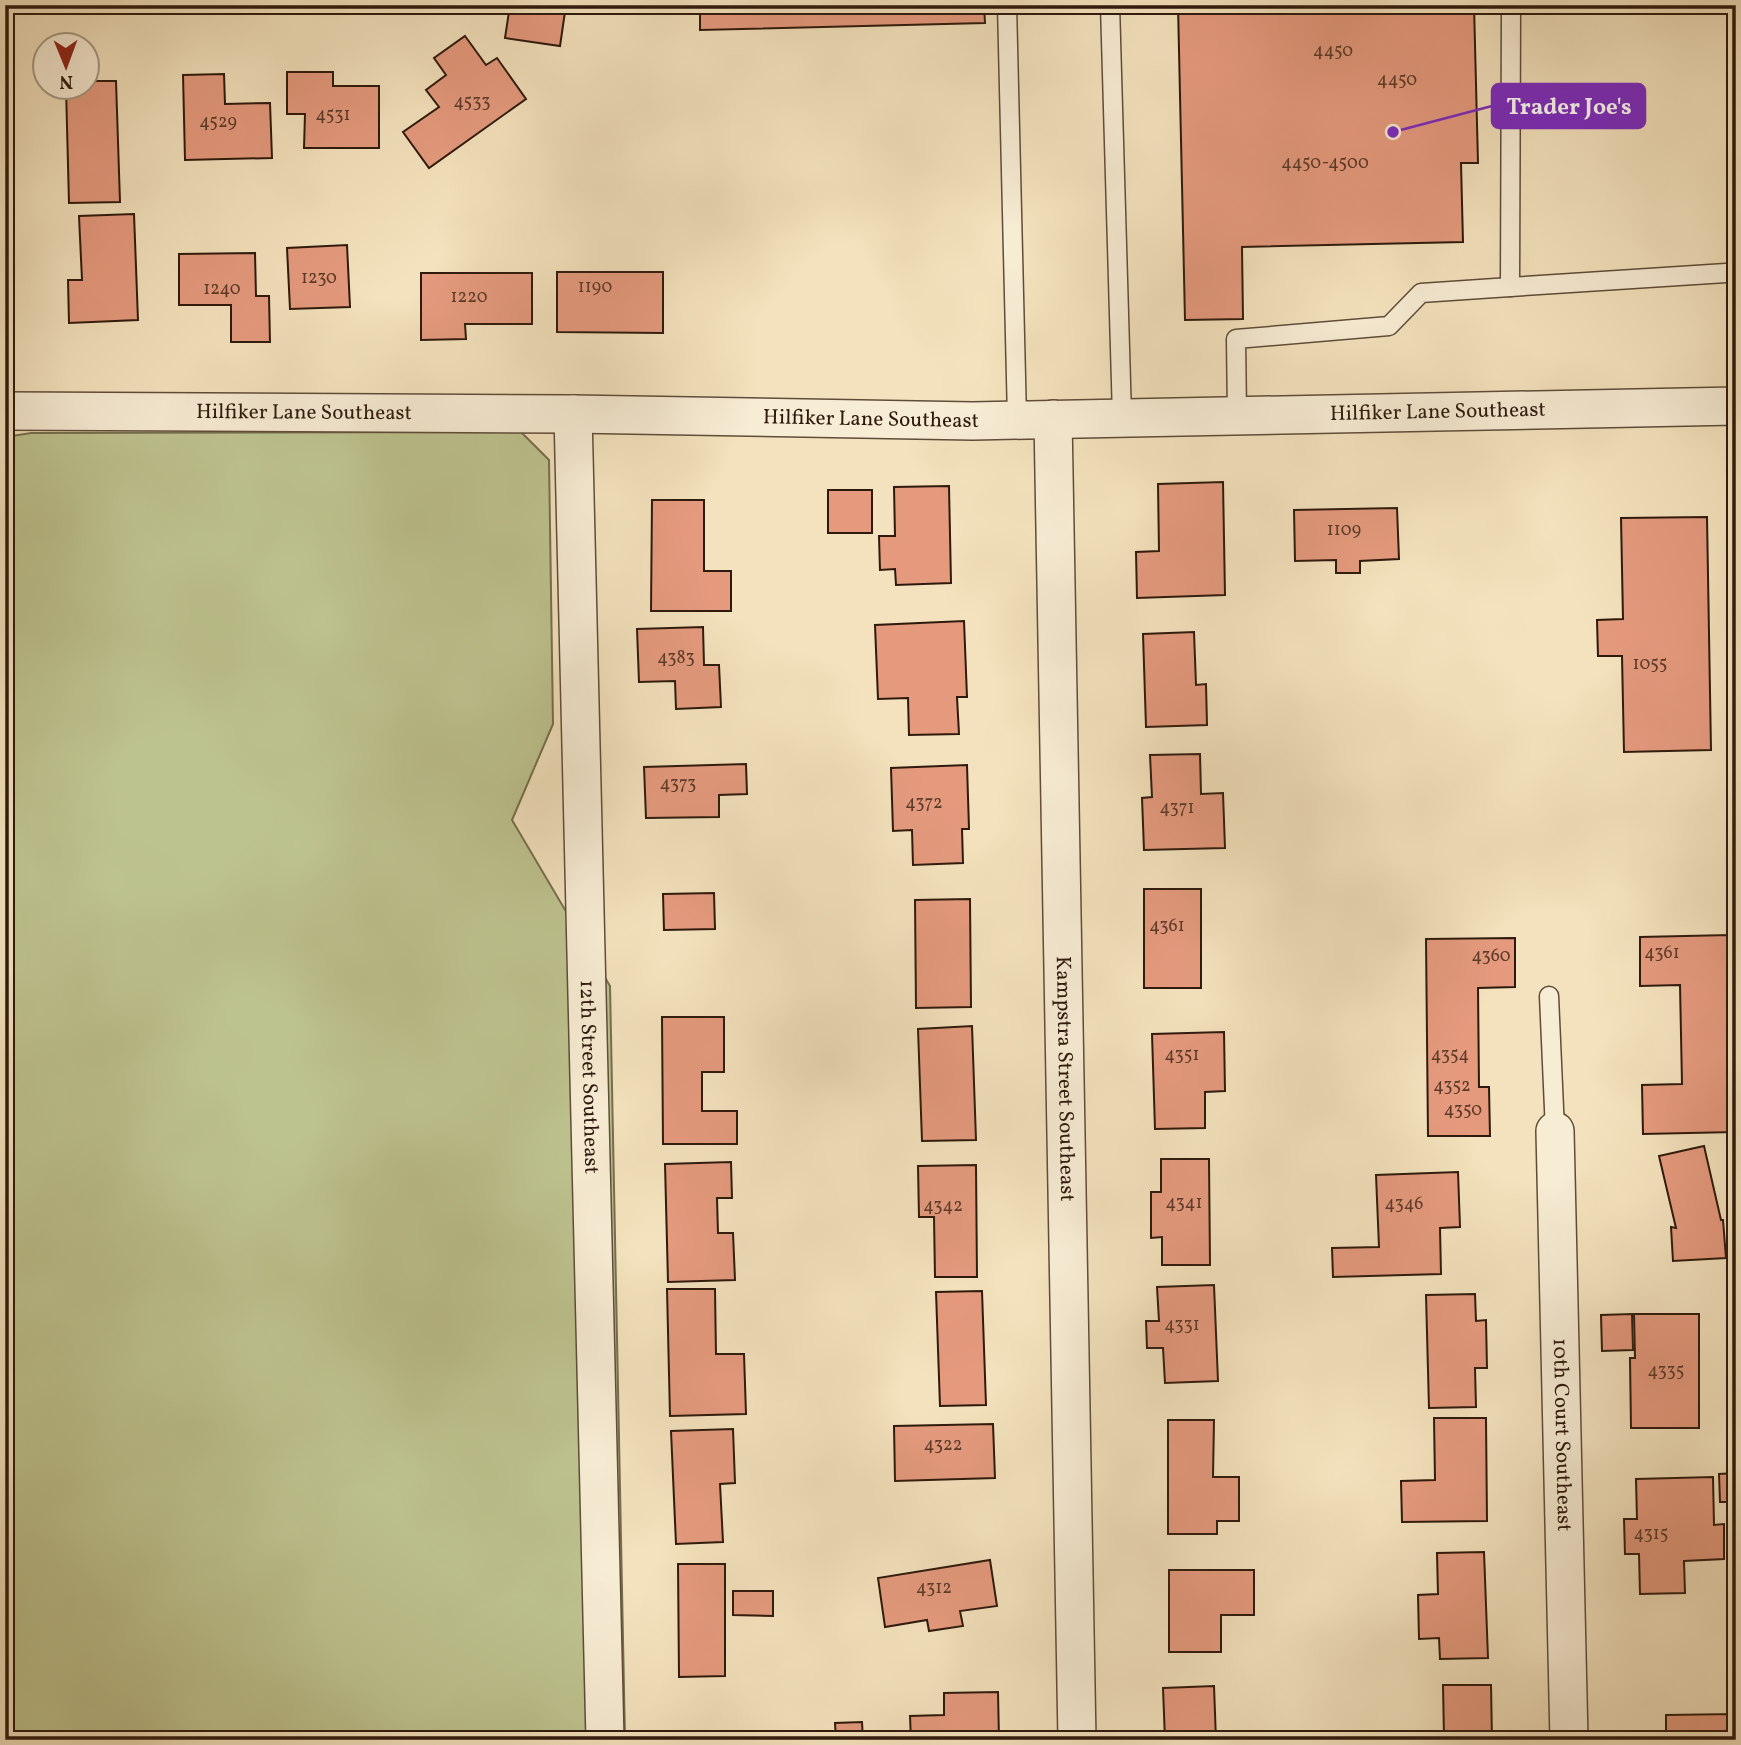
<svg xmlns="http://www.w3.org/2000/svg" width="1741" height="1745" font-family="Vollkorn,serif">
<rect width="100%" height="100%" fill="#f3e2bd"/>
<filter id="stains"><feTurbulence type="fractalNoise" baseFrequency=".00286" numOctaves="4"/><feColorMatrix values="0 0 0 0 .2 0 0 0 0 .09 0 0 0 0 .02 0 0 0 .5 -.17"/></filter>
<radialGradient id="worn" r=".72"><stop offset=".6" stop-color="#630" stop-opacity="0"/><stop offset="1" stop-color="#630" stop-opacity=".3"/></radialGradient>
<polygon fill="#bdc38f" stroke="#766e4e" stroke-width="2" points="521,432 549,460 553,724 512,820 610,986 625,1740 5,1740 5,437 31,433"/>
<g fill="#e59a7e" stroke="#2e1a0d" stroke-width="2">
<polygon points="510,5 566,5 560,46 505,38"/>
<polygon points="700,5 984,5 985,23 700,30"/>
<polygon points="1178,5 1474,5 1478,163 1461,163 1463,242 1242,247 1243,319 1185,320"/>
<polygon points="465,36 486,65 497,58 526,99 429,168 403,132 439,107 426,90 446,75 434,58"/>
<polygon points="287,72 333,72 333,86 379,86 379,148 304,148 305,114 287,114"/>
<polygon points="224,74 225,104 270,103 272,158 185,160 183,75"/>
<polygon points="88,81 116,81 120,202 69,203 66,88 88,88"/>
<polygon points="134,214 138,320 69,323 68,280 82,280 79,216"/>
<polygon points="347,245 350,307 290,309 287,248"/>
<polygon points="255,253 256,296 269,296 270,342 231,342 231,305 179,305 179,254"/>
<polygon points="557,272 663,272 663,333 557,332"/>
<polygon points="421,273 532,273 532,324 465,324 466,339 421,340"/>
<polygon points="1223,482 1225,595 1137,598 1136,552 1159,551 1158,484"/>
<polygon points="949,486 951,583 896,585 895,569 880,570 879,536 895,536 894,487"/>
<rect x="828" y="490" width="44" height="43"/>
<polygon points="652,500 704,500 704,571 731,571 731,611 651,611"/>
<polygon points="1397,508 1399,559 1360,561 1360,573 1336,573 1336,560 1295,561 1294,510"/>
<polygon points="1707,517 1711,750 1624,752 1622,656 1598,656 1597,620 1623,619 1621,518"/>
<polygon points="964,621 967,697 957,697 959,734 909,735 908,698 878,699 875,625"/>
<polygon points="703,627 704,665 719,665 721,707 676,709 675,681 639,682 637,629"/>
<polygon points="1194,632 1196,685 1206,684 1207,725 1146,727 1143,634"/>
<polygon points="1200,754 1201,794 1223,793 1225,848 1144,850 1142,798 1152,797 1150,755"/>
<polygon points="746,764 747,794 719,795 719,817 646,818 644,767"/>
<polygon points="967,765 969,829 962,829 963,863 913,865 912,830 893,831 891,768"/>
<rect x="1144" y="889" width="57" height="99"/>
<polygon points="714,893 715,929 664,930 663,894"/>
<polygon points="970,899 971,1007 916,1008 915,900"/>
<polygon points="1730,935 1735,1132 1643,1134 1642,1085 1682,1084 1680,985 1640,986 1640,937"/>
<polygon points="1515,938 1515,987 1478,988 1479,1087 1489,1087 1490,1136 1428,1136 1426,939"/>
<polygon points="662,1017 724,1017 724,1072 702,1072 702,1111 737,1111 737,1144 663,1144"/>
<polygon points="972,1026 976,1140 922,1141 918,1029"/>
<polygon points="1224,1032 1225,1091 1205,1092 1205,1128 1155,1129 1152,1034"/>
<polygon points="1704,1146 1721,1220 1723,1220 1726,1258 1673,1261 1671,1227 1676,1228 1659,1156"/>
<polygon points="1161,1159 1209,1159 1210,1265 1162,1265 1162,1237 1151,1238 1151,1192 1161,1192"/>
<polygon points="731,1162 732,1198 717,1198 718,1233 733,1233 735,1280 668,1282 665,1164"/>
<polygon points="976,1165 977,1277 935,1277 934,1217 919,1217 918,1166"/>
<polygon points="1458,1172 1460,1227 1440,1228 1441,1274 1333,1277 1332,1248 1379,1247 1376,1175"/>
<polygon points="1214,1285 1218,1381 1165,1383 1163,1348 1147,1348 1146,1321 1159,1321 1157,1287"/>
<polygon points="667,1289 715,1289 716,1354 744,1354 746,1414 670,1416"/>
<polygon points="982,1291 986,1405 940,1406 936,1292"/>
<polygon points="1475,1294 1476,1321 1486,1320 1487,1368 1475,1368 1476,1407 1429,1408 1426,1295"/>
<polygon points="1632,1314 1633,1350 1602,1351 1601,1315"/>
<polygon points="1634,1314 1699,1314 1699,1428 1631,1428 1630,1358 1635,1358"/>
<polygon points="1434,1418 1486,1418 1487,1521 1402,1522 1401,1481 1435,1480"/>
<polygon points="1168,1420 1214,1420 1213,1477 1239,1477 1239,1521 1217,1521 1217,1534 1168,1534"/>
<polygon points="993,1424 995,1478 895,1481 894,1426"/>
<polygon points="733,1429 735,1483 720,1484 723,1542 676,1544 671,1431"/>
<polygon points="1736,1473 1736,1521 1735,1521 1735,1502 1720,1502 1719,1474"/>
<polygon points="1713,1477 1714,1525 1724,1524 1724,1559 1684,1561 1685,1593 1640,1594 1639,1554 1625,1554 1624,1519 1637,1519 1636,1479"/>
<polygon points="1484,1552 1488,1658 1440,1659 1439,1638 1419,1639 1418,1595 1438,1594 1437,1553"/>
<polygon points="990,1560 997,1606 960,1611 963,1626 929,1631 927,1620 885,1627 878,1578"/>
<polygon points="678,1564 725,1564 725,1676 679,1677"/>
<polygon points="1169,1570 1254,1570 1254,1615 1221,1615 1221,1652 1169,1652"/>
<polygon points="733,1591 773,1591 773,1616 733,1615"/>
<polygon points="1443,1685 1491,1685 1492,1740 1416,1740 1416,1738 1444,1737"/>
<polygon points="1214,1686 1216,1740 1165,1740 1163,1688"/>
<polygon points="998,1692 999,1740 911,1740 910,1716 944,1715 944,1693"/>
<polygon points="1736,1714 1736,1740 1644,1740 1644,1733 1666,1733 1666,1715"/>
<polygon points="862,1722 863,1740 836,1740 835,1723"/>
</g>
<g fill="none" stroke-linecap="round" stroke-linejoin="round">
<defs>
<g id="lane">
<polyline points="1007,5 1017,419"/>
<polyline points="1110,5 1122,417"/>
<polyline points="1510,287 1726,273"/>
<polyline points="1237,415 1236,339 1389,326 1421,293 1510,287 1511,5"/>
<polyline points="1549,996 1555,1131"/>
</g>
<g id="street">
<path id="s1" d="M 5,411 L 573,414 L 973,421 L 1736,406"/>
<path id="s2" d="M 573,414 L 605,1740"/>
<path id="s3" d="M 1053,419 L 1077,1740"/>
<path id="s4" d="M 1555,1131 L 1569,1740"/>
</g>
</defs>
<use href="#lane" stroke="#5f4c39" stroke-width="21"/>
<use href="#street" stroke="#5f4c39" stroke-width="40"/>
<polyline stroke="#2e1a0d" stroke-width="4.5" stroke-dasharray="2 3.5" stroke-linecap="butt" points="1538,102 1564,102"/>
<use href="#lane" stroke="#f7ecd4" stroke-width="18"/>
<use href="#street" stroke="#f7ecd4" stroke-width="37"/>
</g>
<g text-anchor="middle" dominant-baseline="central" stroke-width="5" stroke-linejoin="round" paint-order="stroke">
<g font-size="18" fill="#5c3a29">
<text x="1333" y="51">4450</text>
<text x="1397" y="80">4450</text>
<text x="472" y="102">4533</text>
<text x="333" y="115">4531</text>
<text x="218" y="122">4529</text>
<text x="1325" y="163">4450-4500</text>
<text x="319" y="278">1230</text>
<text x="595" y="287">1190</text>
<text x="222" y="289">1240</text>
<text x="469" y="297">1220</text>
<text x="1344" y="530">1109</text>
<text x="676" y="658">4383</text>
<text x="1650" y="664">1055</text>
<text x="678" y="784">4373</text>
<text x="924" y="803">4372</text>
<text x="1177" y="808">4371</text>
<text x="1167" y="926">4361</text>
<text x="1662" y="953">4361</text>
<text x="1491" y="956">4360</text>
<text x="1182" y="1055">4351</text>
<text x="1450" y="1055">4354</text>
<text x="1452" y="1086">4352</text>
<text x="1463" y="1110">4350</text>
<text x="1184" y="1203">4341</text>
<text x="1404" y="1204">4346</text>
<text x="943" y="1206">4342</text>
<text x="1182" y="1325">4331</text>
<text x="1666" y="1371">4335</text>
<text x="943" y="1445">4322</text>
<text x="1651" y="1534">4315</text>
<text x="934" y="1588">4312</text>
</g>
<g font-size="21" fill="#2e1a0d" stroke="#f7ecd4">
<text stroke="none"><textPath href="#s1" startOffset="1433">Hilfiker Lane Southeast</textPath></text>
<text stroke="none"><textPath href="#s1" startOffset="299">Hilfiker Lane Southeast</textPath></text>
<text stroke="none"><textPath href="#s1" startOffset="866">Hilfiker Lane Southeast</textPath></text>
<text stroke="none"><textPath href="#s2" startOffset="663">12th Street Southeast</textPath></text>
<text stroke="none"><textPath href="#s3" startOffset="660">Kampstra Street Southeast</textPath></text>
<text stroke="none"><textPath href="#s4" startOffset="304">10th Court Southeast</textPath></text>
</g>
</g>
<path fill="none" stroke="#7b2cbf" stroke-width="2.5" d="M1393 132L1492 106"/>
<circle fill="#7b2cbf" stroke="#f7ecd4" stroke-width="2.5" cx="1393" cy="132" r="7"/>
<rect fill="#7b2cbf" stroke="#7b2cbf" stroke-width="2.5" x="1492" y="84" width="153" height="44" rx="7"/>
<g font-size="23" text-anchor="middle" font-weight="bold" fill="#fff">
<text x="1569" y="114">Trader Joe's</text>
</g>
<rect width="1741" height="1745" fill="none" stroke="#f3e2bd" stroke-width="28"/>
<rect x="7" y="7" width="1727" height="1731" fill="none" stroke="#2e1a0d" stroke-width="3.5"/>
<rect x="14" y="14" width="1713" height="1717" fill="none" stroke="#2e1a0d" stroke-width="2"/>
<g transform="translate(66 66) rotate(179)"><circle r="33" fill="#f7ecd4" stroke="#a79884" stroke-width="2"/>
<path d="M0-5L12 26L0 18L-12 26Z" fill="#8f2418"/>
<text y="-10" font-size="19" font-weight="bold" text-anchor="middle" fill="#2e1a0d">N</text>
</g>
<rect width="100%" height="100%" filter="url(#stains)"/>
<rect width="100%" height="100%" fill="url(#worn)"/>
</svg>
